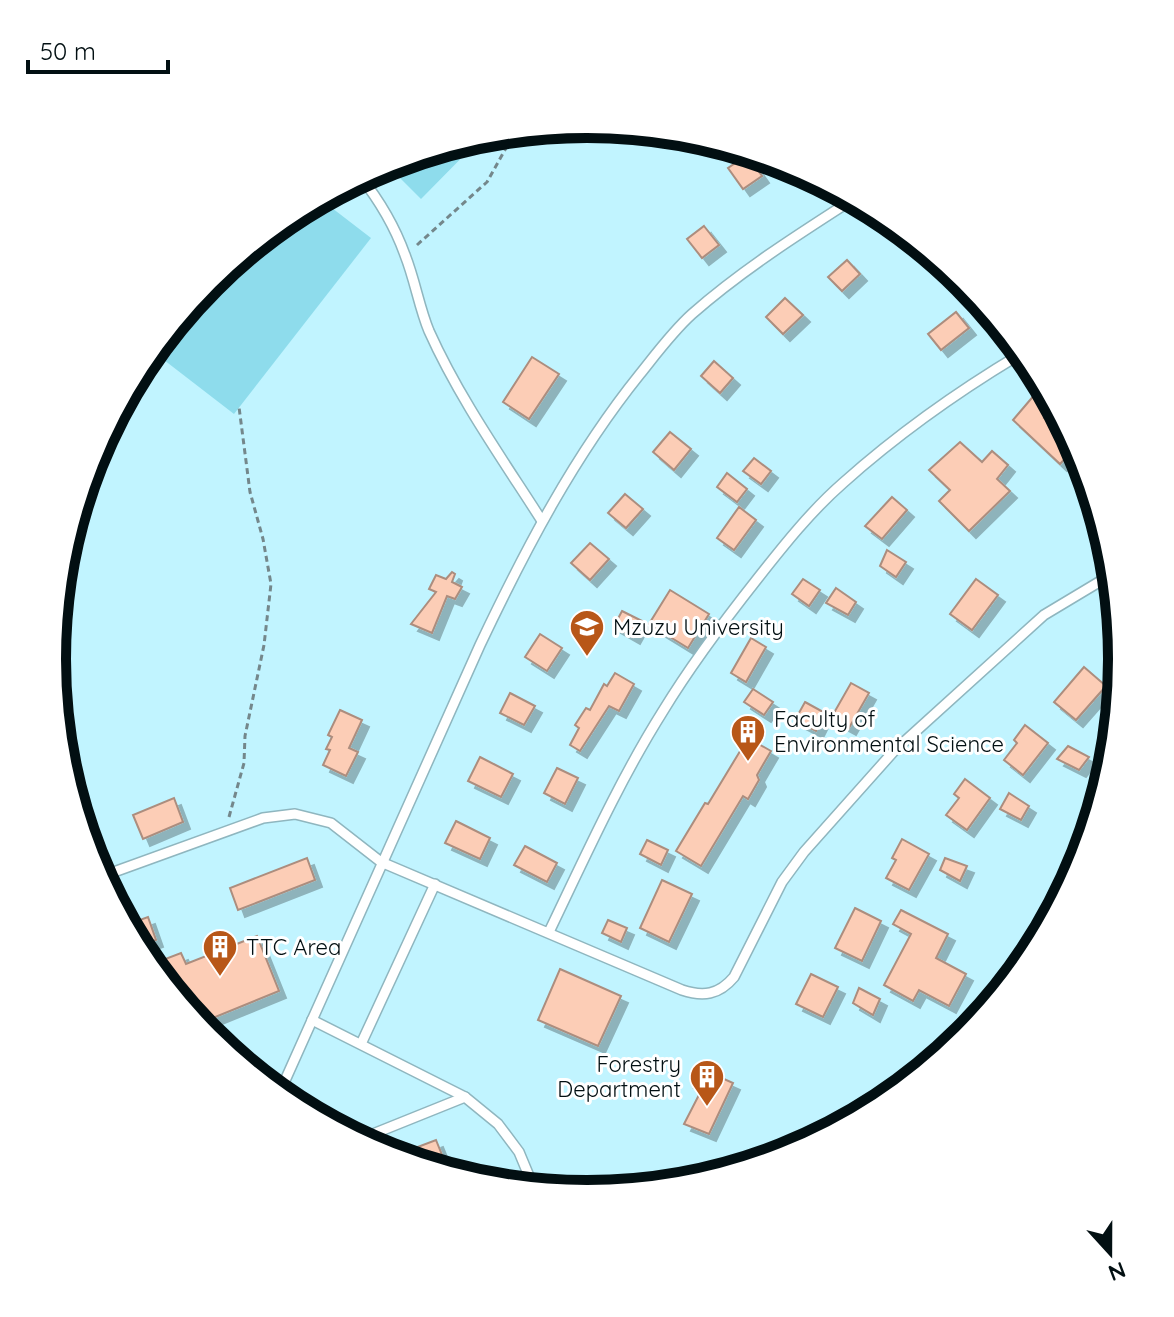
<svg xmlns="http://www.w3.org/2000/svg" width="1174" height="1317" font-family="Quicksand,sans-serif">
<defs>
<filter id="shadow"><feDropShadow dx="7" dy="7" stdDeviation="0" flood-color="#0004"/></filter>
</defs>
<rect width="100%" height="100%" fill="#e1f9fe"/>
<circle fill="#c1f4ff" cx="587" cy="658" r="533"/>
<g fill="#8edcec">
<polygon points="486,133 421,199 385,163 483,134"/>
<polygon points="319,198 371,238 234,414 151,350 209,280 290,213"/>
</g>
<g fill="#fccdb6" stroke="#ac8d7e" stroke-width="2" filter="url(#shadow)">
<polygon points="747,155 762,176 743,189 728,168"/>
<polygon points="704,226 719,245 702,258 687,239"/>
<polygon points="847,260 860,274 842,291 828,277"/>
<polygon points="785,298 803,315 783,334 766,317"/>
<polygon points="956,312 969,328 941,350 928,334"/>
<polygon points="532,357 559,374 529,419 503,402"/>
<polygon points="714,361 733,378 720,393 701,376"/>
<polygon points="1036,393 1054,408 1044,418 1076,447 1060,464 1013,420"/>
<polygon points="670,432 691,449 674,470 653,452"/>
<polygon points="960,442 982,462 992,451 1008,465 997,479 1010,491 969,531 939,501 950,490 929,470"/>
<polygon points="754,458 771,471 761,484 743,471"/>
<polygon points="727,473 747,489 737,502 717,487"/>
<polygon points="625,494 643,509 626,528 608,513"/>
<polygon points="892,497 907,510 882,539 865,526"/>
<polygon points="739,507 756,520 734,550 717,538"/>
<polygon points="590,543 609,559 590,580 571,563"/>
<polygon points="887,550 906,562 896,577 880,566"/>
<polygon points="452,572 455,574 452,582 462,587 455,599 447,596 432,633 411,624 436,592 429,589 436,575 446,579"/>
<polygon points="803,579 820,590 809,606 792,594"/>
<polygon points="976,579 998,595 972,630 950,614"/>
<polygon points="836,588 856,602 848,615 826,603"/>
<polygon points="670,590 709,614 688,648 649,624"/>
<polygon points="622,611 642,621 633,637 614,626"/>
<polygon points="540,634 562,648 547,671 525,657"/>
<polygon points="751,638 766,647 746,682 731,673"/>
<polygon points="1084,667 1106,686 1076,720 1054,702"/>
<polygon points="615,673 634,684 619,711 609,706 580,751 570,745 579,728 575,725 586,708 590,710 604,684 607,686"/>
<polygon points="851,683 869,693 849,728 831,718"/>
<polygon points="753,689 773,702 764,715 744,702"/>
<polygon points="510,693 535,706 524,725 500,713"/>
<polygon points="805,702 825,713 816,731 795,720"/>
<polygon points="340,710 362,720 349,748 358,752 346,776 323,765 330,750 326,749 332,737 328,735"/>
<polygon points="1025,725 1048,743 1023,775 1004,760 1017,743 1014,740"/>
<polygon points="748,738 771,751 757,775 759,780 748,799 743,796 701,866 676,851 705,803 708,804"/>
<polygon points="1068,746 1089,757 1079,770 1057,759"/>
<polygon points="480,757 513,774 501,797 468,781"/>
<polygon points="557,768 578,778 565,804 544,793"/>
<polygon points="965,779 990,798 967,830 946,815 959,798 954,794"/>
<polygon points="1009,793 1029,806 1021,820 1000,809"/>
<polygon points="174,798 183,822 143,839 133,815"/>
<polygon points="456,821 490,838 480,859 445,843"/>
<polygon points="902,839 929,854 909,890 886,878 896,860 892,858"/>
<polygon points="647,840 668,850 661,865 640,854"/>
<polygon points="525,846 557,863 547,882 514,865"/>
<polygon points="307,858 315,880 238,910 230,888"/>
<polygon points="945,858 967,866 960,881 940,870"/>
<polygon points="662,880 692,894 669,942 640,928"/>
<polygon points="855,908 881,921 862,961 835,948"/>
<polygon points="901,910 948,934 936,958 966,974 949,1006 919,990 913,1001 884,985 911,934 893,924"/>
<polygon points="148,917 156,940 137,947 126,925"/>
<polygon points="608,920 627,928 621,942 602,933"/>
<polygon points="257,936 279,991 198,1024 173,994 160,961 181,953 186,964"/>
<polygon points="560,969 621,996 598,1046 538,1020"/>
<polygon points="811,974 838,987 823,1017 796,1004"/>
<polygon points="859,988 880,999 873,1015 853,1003"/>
<polygon points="704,1070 733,1083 709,1134 684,1124 701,1091 694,1088"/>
<polygon points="436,1140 446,1165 435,1169 394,1156"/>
</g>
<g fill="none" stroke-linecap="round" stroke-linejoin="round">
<defs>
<g id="service">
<path d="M 360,176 C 379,200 395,227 405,255 C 415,280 419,307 429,331 C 459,398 503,460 542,521"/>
<path d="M 100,877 L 263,818 L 295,814 L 331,823 L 381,862 L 682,990 C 703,997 719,995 734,977 L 782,882 L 804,852 L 894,751 L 1044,615 L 1114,573"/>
<path d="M 549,932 C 585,857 619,781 663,711 C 691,665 724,621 758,578 C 784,545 811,511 843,483 C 898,434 960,390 1024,352"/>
<polyline points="312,1020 465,1097 498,1124 519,1152 534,1188"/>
<polyline points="361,1044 435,884"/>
<path d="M 279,1094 L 480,645 C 525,550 574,456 640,374 C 656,354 673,331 692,314 C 742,270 799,234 855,198"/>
<polyline points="358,1140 465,1097"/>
</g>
</defs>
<use href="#service" stroke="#8fb6bf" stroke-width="12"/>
<g stroke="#74878b" stroke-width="3" stroke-dasharray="6 4" stroke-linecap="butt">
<polyline points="417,245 487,182 516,130"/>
<polyline points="229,817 244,763 245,736 264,645 271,584 263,539 250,492 239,407"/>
</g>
<use href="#service" stroke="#fff" stroke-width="9"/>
</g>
<defs>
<symbol id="university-pin" viewBox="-11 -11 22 30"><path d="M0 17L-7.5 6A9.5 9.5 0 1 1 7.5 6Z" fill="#b85718" stroke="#fff"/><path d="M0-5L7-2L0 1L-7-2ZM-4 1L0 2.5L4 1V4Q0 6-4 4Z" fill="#fff"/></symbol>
<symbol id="building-pin" viewBox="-11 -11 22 30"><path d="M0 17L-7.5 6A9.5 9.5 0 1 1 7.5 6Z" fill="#b85718" stroke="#fff"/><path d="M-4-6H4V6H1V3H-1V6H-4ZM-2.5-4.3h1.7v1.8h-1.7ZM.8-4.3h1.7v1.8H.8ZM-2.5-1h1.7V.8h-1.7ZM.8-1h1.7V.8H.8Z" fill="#fff"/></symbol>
</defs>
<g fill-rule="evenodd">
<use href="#university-pin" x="567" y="607" width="40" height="54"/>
<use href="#building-pin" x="728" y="712" width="40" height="54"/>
<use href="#building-pin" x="200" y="927" width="40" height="54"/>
<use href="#building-pin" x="687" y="1057" width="40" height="54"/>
</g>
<g text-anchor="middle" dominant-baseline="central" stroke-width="6" stroke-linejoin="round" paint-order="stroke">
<g font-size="22" fill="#020f12" stroke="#fff" text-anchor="start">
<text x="613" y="627">Mzuzu University</text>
<text x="774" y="719">Faculty of<tspan x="774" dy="25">Environmental Science</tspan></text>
<text x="246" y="947">TTC Area</text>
<text x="681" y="1064" text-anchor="end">Forestry<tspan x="681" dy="25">Department</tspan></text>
</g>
</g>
<path d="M0 0H1174V1317H0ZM66 659a521 521 0 1 1 1042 0a521 521 0 1 1-1042 0Z" fill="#fff" fill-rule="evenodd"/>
<path fill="none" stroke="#020f12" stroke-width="10" d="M66 659a521 521 0 1 1 1042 0a521 521 0 1 1-1042 0Z"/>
<g transform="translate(1110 1253) rotate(159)" stroke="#ffffff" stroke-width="6" paint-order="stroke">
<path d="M0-6L14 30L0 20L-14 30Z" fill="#020f12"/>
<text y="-12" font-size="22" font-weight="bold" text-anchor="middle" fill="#020f12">N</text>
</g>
<path d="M28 60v12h140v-12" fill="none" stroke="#020f12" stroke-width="4"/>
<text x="40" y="60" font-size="24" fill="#020f12" stroke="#ffffff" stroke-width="6" paint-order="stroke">50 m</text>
</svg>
